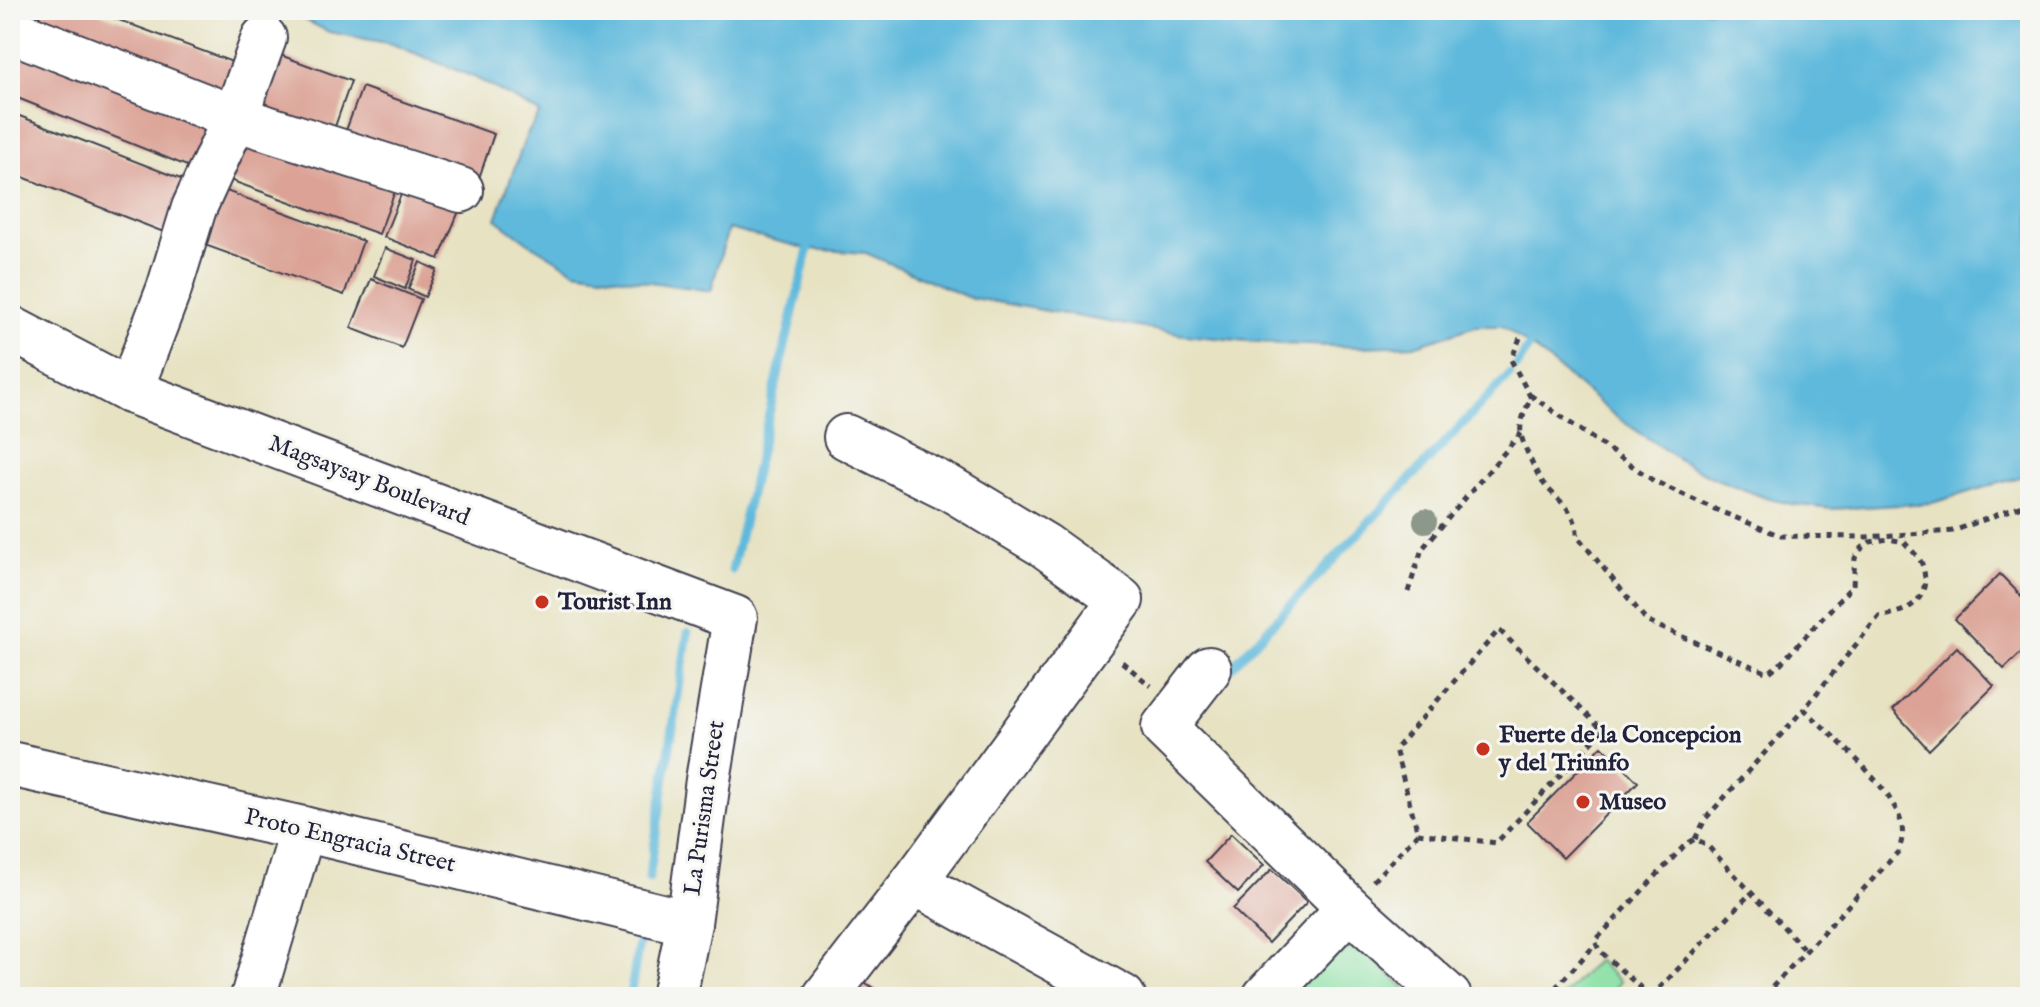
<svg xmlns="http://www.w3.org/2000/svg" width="2040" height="1007" font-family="'IM FELL English',serif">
<rect width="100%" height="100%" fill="#f6f6f2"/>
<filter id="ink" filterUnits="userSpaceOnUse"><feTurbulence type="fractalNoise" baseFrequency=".0125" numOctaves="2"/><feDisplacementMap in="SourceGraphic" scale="16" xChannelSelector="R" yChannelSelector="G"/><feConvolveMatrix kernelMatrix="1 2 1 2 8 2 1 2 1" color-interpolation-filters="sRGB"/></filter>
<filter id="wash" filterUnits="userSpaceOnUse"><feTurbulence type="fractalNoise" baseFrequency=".006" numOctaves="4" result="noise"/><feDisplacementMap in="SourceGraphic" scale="32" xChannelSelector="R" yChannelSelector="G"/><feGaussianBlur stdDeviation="1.8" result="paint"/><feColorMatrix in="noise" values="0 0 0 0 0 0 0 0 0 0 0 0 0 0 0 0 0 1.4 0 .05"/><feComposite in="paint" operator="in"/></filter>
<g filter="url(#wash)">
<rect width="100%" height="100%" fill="#e7e2c2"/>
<g fill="#89e0a4" stroke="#568170" stroke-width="2">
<path d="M 1350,948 L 1365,951 L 1414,997 L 1291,997 C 1308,979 1325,954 1350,948 Z"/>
<polygon points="1597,960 1620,982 1606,997 1562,997"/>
</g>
<polygon fill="#5fb9dc" stroke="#406e8c" stroke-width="2" points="285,10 2030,10 2030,474 1932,503 1832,509 1791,504 1766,498 1714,478 1681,461 1615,416 1537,351 1502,326 1476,326 1417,345 1360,347 1280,344 1184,335 967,297 866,253 808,249 728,229 711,291 575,271 527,242 496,219 526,136 540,113 476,78 392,44 329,32"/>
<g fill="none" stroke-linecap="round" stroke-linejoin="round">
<g stroke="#5fb9dc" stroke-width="9">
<polyline points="1517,366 1529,346"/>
<polyline points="732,570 808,249"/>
<polyline points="1222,677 1510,374"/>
<polyline points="649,878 688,633"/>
<polyline points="630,997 640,936"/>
</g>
</g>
<g id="blocks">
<g fill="#dba295">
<polygon points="41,10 92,10 246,67 232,106 33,33"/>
<polygon points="25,43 212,118 192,168 10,95 10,80"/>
<polygon points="272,52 351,81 332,135 253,105"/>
<polygon points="362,87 494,134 477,184 344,136"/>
<polygon points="17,115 186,181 166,233 10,172 10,134"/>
<polygon points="242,127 398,183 379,234 224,178"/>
<polygon points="406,182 462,204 439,259 384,237"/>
<polygon points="207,184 363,241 344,295 188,239"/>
<polygon points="385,248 416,260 405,289 374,276"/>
<polygon points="420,262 437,270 425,297 408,289"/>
<polygon points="371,279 421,299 402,348 351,328"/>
<polygon points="2000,574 2030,605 2030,644 2004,669 1955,619"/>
<polygon points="1957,647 1994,686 1929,750 1893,710"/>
<polygon points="1602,746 1638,782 1563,858 1527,822"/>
<polygon points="1231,834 1264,865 1238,893 1205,862"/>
<polygon points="1272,869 1307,902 1268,943 1233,909"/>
<polygon points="856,976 886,997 842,997"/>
</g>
</g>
</g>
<g filter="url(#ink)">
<use href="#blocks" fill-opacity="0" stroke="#403f4f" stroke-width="2"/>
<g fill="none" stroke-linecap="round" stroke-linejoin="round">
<defs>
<g id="minor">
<polyline points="10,30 235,118 461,190"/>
<polyline points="10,328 130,391 735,618 708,780 689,923 674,997"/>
<polyline points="130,391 169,289 194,208 235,118 264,38"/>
<polyline points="1209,669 1164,727 1349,908 1449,997"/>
<polyline points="10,764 303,829 689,923"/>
<polyline points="914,882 1123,997"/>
<polyline points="253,997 303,829"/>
<polyline points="825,997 914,882 1121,600 1044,545 951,489 846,437"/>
<polyline points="1265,997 1349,908"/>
</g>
</defs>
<use href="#minor" stroke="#403f4f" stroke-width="48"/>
<g stroke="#403f4f" stroke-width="5" stroke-dasharray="6 6" stroke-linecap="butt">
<path d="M 1520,338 L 1511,360 L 1531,398 C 1526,408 1519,423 1521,434 C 1522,443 1536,472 1541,480 C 1554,499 1578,509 1577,536 L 1648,622 L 1768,673 L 1781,663 L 1853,585 L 1855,558 L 1862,548 L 1870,542 L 1889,539 L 1904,542 C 1910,549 1921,558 1923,567 C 1932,600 1906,614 1879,616 L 1804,709 C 1831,735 1892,787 1901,822 C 1904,833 1902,842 1898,852 L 1763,997"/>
<polyline points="1530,395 1654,481 1719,511 1781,536 1866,537 1953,531 2030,503"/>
<polyline points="2029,503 2030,511"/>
<polyline points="1408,592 1422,549 1521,433"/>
<polyline points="1122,662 1151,686"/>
<polyline points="1695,839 1706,818 1804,709"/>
<polyline points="1373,881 1418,833 1395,749 1499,630 1603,730 1496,843 1418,833"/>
<polyline points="1547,997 1595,945"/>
<polyline points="1651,997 1599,950 1595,941 1685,845 1695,839 1706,844 1718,857 1806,951"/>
<polyline points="1651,997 1751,893"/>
</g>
<use href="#minor" stroke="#fff" stroke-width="44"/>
</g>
<circle fill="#8c9889" cx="1425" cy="521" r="12"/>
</g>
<g fill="#c8321e" stroke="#f6f6f2" stroke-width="3">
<circle cx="542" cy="602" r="8"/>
<circle cx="1483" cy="749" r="8"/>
<circle cx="1583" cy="802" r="8"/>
</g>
<g text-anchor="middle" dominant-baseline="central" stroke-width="6" stroke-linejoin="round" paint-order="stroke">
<g font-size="24" fill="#22223b" stroke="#f6f6f2">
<text transform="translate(369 481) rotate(21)">Magsaysay Boulevard</text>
<text transform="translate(705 808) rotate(-82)">La Purisma Street</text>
<text transform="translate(350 841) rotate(13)">Proto Engracia Street</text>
</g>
<g font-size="24" font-weight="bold" fill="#22223b" stroke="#f6f6f2" text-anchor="start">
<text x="558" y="602">Tourist Inn</text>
<text x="1499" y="735">Fuerte de la Concepcion<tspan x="1499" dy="28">y del Triunfo</tspan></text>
<text x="1599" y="802">Museo</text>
</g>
</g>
<rect width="2040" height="1007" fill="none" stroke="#f6f6f2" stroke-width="40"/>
</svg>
